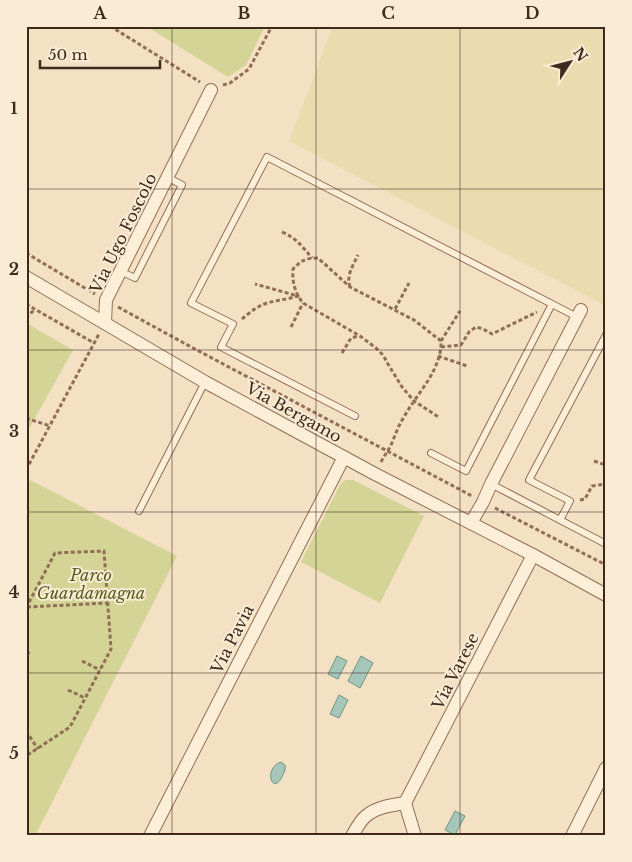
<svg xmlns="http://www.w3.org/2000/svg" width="632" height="862" font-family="'Libre Baskerville',serif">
<rect width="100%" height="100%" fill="#f4e0c3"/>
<polygon fill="#ebdbaf" points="333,26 606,26 606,306 289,141"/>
<g fill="#d3d495">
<polygon points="146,26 265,26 246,65 228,77"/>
<polygon points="26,323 73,350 26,434"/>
<polygon points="30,480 177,556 35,836 26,836 26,486"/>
<polygon points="346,480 353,480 424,516 380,603 301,562 341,483"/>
</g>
<g fill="#a5c6b9" stroke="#6b9686">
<polygon points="337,656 347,661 338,679 328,674"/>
<polygon points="361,656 373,663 360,688 348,681"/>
<polygon points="339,695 348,700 339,718 330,714"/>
<path d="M 281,762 L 285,765 C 286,770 284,772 282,777 C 272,796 263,768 281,762 Z"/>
<polygon points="455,811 465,816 455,835 445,830"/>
</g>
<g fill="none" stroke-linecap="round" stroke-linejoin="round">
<defs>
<g id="service">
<polyline points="120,271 135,278 182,185 167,177"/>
<polyline points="552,304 577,317"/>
<polyline points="355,416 221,347 233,324 191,303 267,157 552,304 466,471 431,453"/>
<polyline points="491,484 606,544"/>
<polyline points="139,511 205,382"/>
<polyline points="560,520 570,501 529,480 606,335"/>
</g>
<g id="minor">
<polyline points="26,277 205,382 375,474 533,555 606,595"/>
<polyline points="105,323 106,300 211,90"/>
<polyline points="471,523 483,502 491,484 581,310"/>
<polyline points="405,803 533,555"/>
<polyline points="405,803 415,836"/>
<polyline points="150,836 344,457"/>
<path d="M 352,836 C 356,829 360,821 366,816 C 377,807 392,805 405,803"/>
<polyline points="572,836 606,768"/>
</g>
</defs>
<use href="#service" stroke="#916f57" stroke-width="8"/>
<use href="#minor" stroke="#916f57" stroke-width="14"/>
<g stroke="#916f57" stroke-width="3" stroke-dasharray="4 2.5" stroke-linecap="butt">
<polyline points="110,26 200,82"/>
<polyline points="223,85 230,83 249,69 272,26"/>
<path d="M 282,232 C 296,238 302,246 312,258"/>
<polyline points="26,253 95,294"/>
<path d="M 350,287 C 346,275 353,266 358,255"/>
<polyline points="26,304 94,343"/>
<polyline points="118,307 193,348 472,496"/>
<polyline points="395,309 409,283"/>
<polyline points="26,318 35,309"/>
<path d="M 242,319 C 248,314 255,308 262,305 C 273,300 286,300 298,296 L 255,284"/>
<polyline points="291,327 303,303"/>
<polyline points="441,341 460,311"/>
<polyline points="441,347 461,345 469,332 476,327 483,329 492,334 537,312"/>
<polyline points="342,353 351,338 359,336"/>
<polyline points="438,356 467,366"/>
<polyline points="26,418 50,426"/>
<polyline points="594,461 606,465"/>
<path d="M 381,462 C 384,456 388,451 391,445 C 395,436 398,426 404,417 C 417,393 442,370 441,341 L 414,320 L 350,287 L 318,258 C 305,258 301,261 293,269 C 292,282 295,293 303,303 L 360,336 L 376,348 L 383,355 L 388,364 L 402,387 L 414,401 L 440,418"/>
<polyline points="26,470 99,334"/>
<polyline points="580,500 585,499 592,486 606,484"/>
<polyline points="495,508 606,565"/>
<polyline points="27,607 108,603"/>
<polyline points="26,608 55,553 104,551 111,649 70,727 26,756"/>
<polyline points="26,652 31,654"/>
<polyline points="82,661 100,670"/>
<polyline points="68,690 85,698"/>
<polyline points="26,731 38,749"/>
<polyline points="605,836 606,834"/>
</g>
<use href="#service" stroke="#fdeed8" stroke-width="6"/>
<use href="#minor" stroke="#fdeed8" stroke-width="12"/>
</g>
<path fill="none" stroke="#3f2a1d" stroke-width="1" stroke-opacity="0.55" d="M 172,26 L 172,836M 316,26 L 316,836M 460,26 L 460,836M 26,189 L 606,189M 26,350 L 606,350M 26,512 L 606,512M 26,673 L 606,673"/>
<g text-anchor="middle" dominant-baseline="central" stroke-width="4" stroke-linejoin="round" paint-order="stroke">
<g font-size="16" fill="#3f2a1d" stroke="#faebd4">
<text transform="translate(123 233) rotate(-64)">Via Ugo Foscolo</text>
<text transform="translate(294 412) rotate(29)">Via Bergamo</text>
<text transform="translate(232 639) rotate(-63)">Via Pavia</text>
<text transform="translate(455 671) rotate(-63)">Via Varese</text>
</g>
<g font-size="16" font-style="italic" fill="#555e20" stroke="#faebd4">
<text x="91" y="575">Parco<tspan x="91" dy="18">Guardamagna</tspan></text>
</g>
</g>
<rect width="632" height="862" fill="none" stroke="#faebd4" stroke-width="55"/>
<g transform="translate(570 62) rotate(54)" stroke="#faebd4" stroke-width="4" paint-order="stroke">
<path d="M0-4L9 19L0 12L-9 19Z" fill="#3f2a1d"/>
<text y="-8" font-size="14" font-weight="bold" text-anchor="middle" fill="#3f2a1d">N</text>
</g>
<path d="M40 60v8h120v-8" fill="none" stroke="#3f2a1d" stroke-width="2.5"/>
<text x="48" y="60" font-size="15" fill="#3f2a1d" stroke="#faebd4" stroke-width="4" paint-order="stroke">50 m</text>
<rect x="28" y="28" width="576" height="806" fill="none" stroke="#3f2a1d" stroke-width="2"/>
<g font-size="16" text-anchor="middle" font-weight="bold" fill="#3f2a1d">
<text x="100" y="19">A</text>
<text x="244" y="19">B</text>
<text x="388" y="19">C</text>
<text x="532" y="19">D</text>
<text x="14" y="114">1</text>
<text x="14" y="275">2</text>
<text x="14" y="437">3</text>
<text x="14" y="598">4</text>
<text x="14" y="759">5</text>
</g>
</svg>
